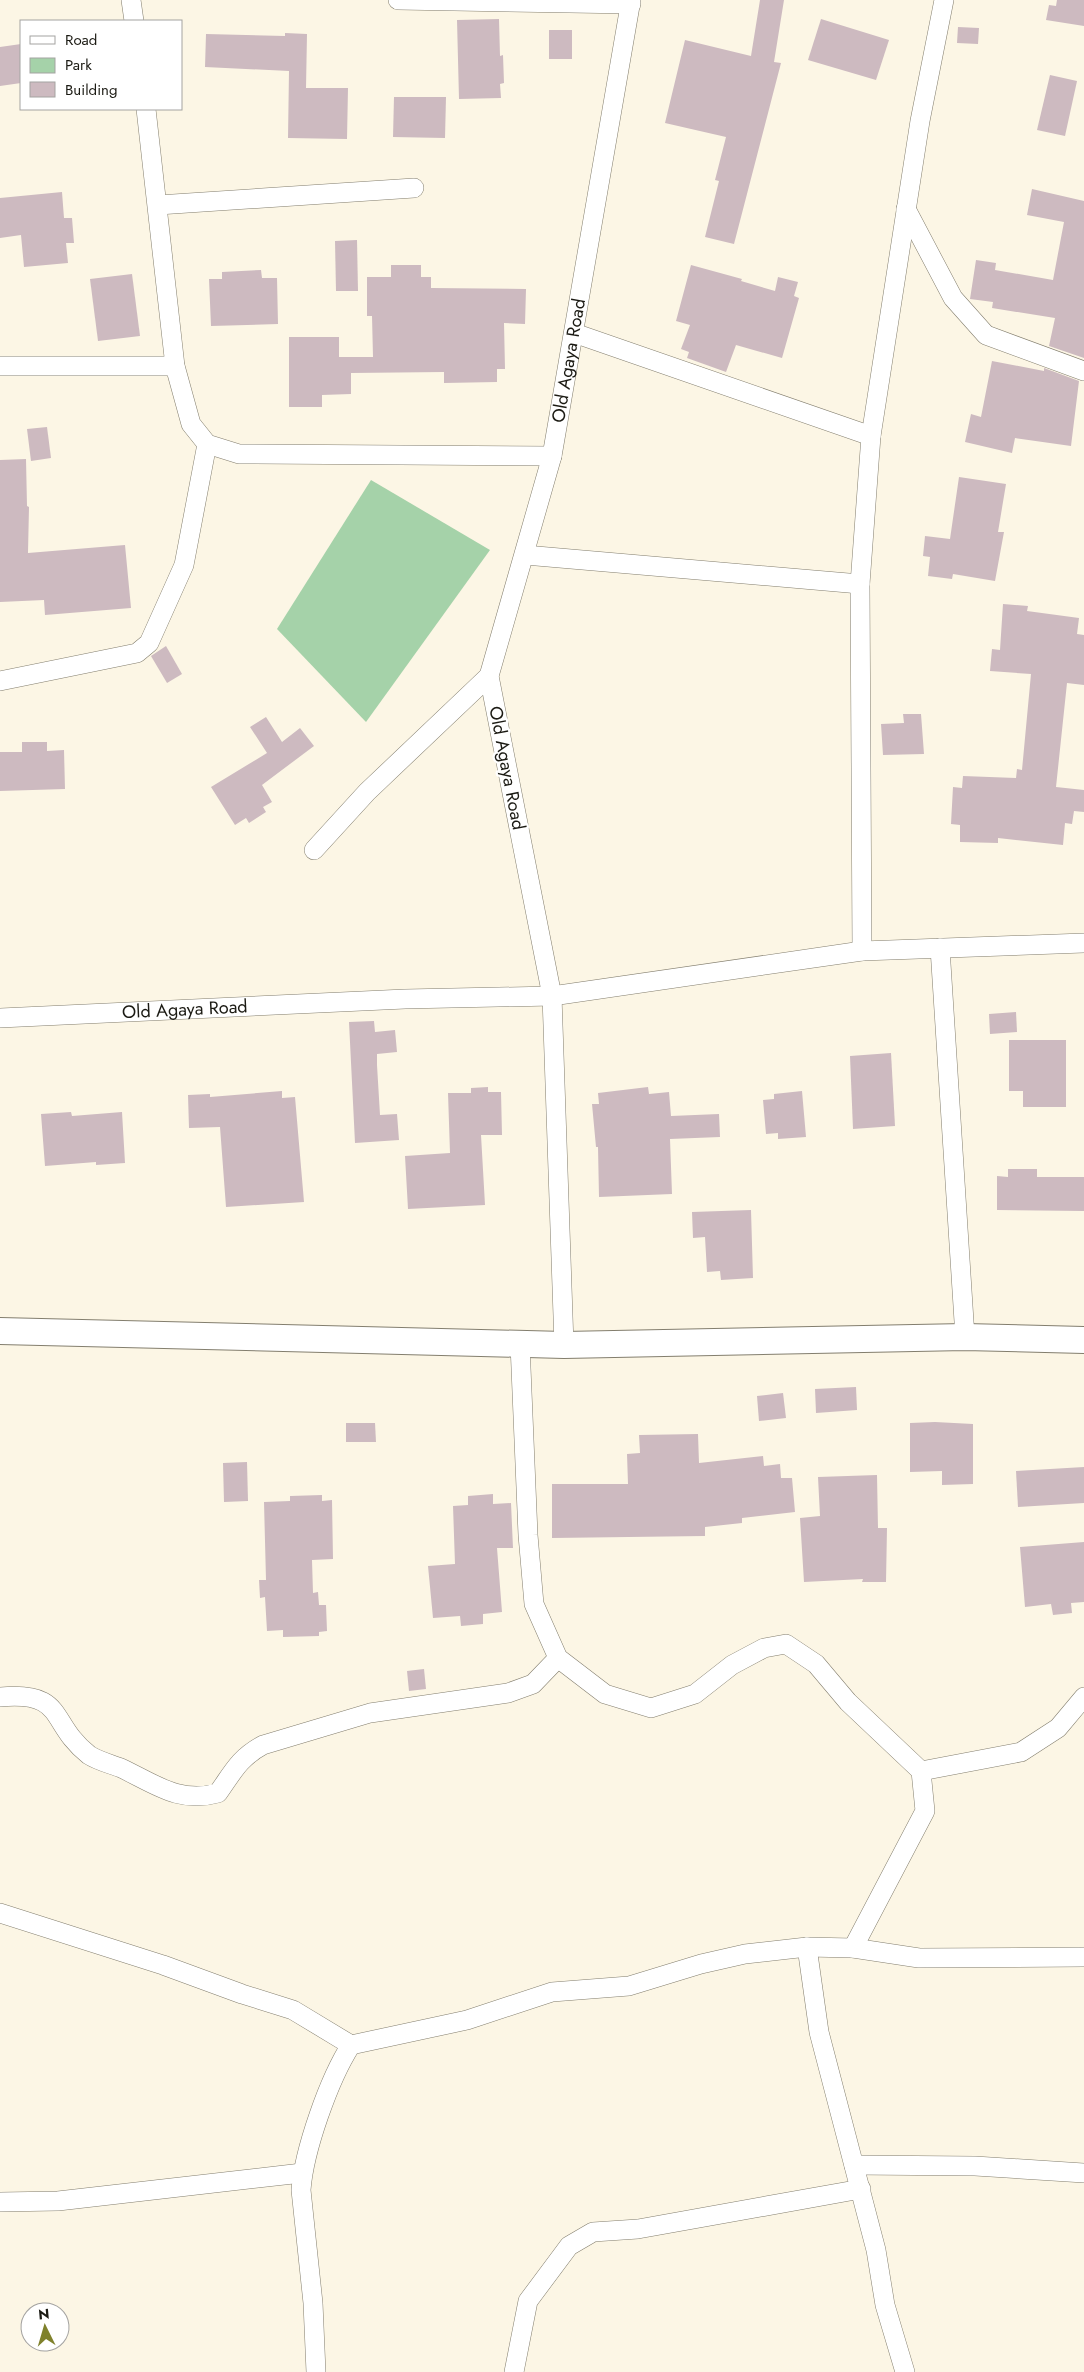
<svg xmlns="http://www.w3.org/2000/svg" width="1084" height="2372" font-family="Jost,sans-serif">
<rect width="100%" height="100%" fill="#fcf6e5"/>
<polygon fill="#a5d2a9" points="371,480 490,550 366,722 277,629"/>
<g fill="#cdbac0">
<polygon points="760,0 784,0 774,62 781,63 734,244 705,237 719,181 715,180 726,137 665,123 685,40 751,56"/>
<polygon points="1057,0 1084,0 1084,26 1046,20 1049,5 1056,6"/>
<polygon points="499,19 500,56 503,55 504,83 500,84 501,98 459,99 457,20"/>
<polygon points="821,19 889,40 876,80 808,60"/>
<polygon points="958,27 979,28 978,44 957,43"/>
<rect x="549" y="30" width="23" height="29"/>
<polygon points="285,33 307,34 306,88 348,88 347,139 288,138 289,71 205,67 206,34 285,36"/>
<polygon points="21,44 21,83 0,86 0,47"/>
<polygon points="1050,75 1077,81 1065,136 1037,130"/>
<polygon points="394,97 446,97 445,138 393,137"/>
<polygon points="1032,189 1084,201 1084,358 1049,346 1055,318 992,308 993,302 970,299 976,260 996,263 995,270 1053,280 1064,222 1027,215"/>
<polygon points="62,192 64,218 72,218 74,243 66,243 68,263 24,267 21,235 0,238 0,198"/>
<polygon points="357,240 358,291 336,291 335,241"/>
<polygon points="391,265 421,265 421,277 431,277 431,288 526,289 525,324 504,323 505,369 497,369 497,382 444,383 444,372 351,373 351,394 322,395 322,407 289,407 289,337 339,337 339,357 373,357 372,316 367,316 367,277 391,277"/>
<polygon points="691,265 742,279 741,281 775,291 778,277 798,282 794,296 799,298 782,358 736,345 726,372 687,358 689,352 681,349 690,325 676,321"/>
<polygon points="261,270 262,278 277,278 278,324 211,326 209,279 222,279 222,272"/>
<polygon points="132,274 140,336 98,341 90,279"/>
<polygon points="992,361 1044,371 1044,368 1079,381 1071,446 1015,438 1012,453 965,442 971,414 981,417"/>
<polygon points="47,427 51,458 31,461 27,429"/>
<polygon points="26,459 27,506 29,507 28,553 125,545 131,608 45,615 44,600 0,602 0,460"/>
<polygon points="959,477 1006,484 998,532 1004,532 995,581 953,574 952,579 928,576 930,557 923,556 925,536 950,539"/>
<polygon points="1003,604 1028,606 1027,611 1079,618 1077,634 1084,635 1084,685 1067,683 1056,787 1084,790 1084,812 1074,811 1072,824 1065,823 1063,845 998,838 998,843 960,842 960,825 951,824 953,787 962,788 963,776 1016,778 1017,769 1022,770 1031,674 990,671 992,649 1000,650"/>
<polygon points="166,646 182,674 167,683 151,656"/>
<polygon points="903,714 921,714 924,754 883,755 881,724 904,723"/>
<polygon points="266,717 282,742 300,728 314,746 262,785 272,802 263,807 266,812 249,823 246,818 235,825 211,787 267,753 250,727"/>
<polygon points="22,742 47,742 47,751 64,750 65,789 0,791 0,752 22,752"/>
<polygon points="1016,1012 1017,1032 990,1034 989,1014"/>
<polygon points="374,1021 375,1032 395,1030 397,1052 377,1054 377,1065 380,1115 397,1114 399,1140 355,1143 349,1022"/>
<polygon points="1009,1040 1066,1040 1066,1107 1023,1107 1023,1091 1009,1091"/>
<polygon points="891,1053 895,1126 853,1129 850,1056"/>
<polygon points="488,1087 488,1092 501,1092 502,1135 481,1135 485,1205 408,1209 405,1156 450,1153 448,1093 471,1093 471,1088"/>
<polygon points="648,1087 649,1094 669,1092 671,1116 719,1114 720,1137 670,1139 672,1194 599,1197 598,1147 596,1147 592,1104 599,1104 598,1093"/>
<polygon points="282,1091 282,1098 295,1097 304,1202 226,1207 220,1127 189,1128 188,1095 210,1094 210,1097"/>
<polygon points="802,1091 806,1137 778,1139 778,1133 766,1134 763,1100 774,1099 774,1094"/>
<polygon points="71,1112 72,1116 122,1112 125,1163 96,1165 96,1162 45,1166 41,1114"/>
<polygon points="1008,1169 1037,1169 1037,1177 1084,1177 1084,1211 997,1210 997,1176 1008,1177"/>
<polygon points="751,1210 753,1278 721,1280 720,1271 707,1272 705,1237 693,1238 692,1212"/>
<polygon points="856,1387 857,1410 816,1413 815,1389"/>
<polygon points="783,1393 786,1418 759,1421 757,1396"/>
<polygon points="935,1422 973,1424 973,1484 942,1485 942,1471 910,1472 910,1423"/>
<polygon points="346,1423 375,1423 376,1442 346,1442"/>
<polygon points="698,1434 699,1463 763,1456 764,1466 780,1464 781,1478 792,1478 795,1512 742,1518 742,1523 705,1527 705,1536 552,1538 552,1484 628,1484 627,1454 640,1453 639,1435"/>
<polygon points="247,1462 248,1501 224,1502 223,1463"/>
<polygon points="1084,1467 1084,1503 1018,1507 1016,1471"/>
<polygon points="877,1475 878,1528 887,1528 886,1582 862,1582 863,1579 804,1582 800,1518 820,1516 818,1477"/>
<polygon points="493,1494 493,1504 511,1503 513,1548 497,1548 502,1612 483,1614 483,1624 461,1626 460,1616 433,1618 428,1566 455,1564 453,1506 468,1505 468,1496"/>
<polygon points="322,1495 322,1501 332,1500 333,1559 312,1560 313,1593 318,1592 319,1605 326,1605 327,1631 319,1632 319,1636 283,1637 283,1630 267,1631 265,1597 260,1598 259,1580 266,1580 264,1502 290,1501 290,1496"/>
<polygon points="1084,1542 1084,1602 1071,1603 1072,1613 1053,1615 1051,1604 1025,1607 1020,1547"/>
<polygon points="424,1669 426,1689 409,1691 407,1671"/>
</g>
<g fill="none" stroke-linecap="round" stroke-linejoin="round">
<defs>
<g id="street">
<polyline points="131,0 134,21"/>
<polyline points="398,0 631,4"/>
<polyline points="146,109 175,366 191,424 207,444 239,454 552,456"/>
<polyline points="158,205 414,188"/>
<polyline points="906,209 953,298 986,335 1084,371"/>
<polyline points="574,333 871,436"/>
<polyline points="0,366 175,366"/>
<polyline points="525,555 860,584"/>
<polyline points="0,681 137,653 149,643 184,565 207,444"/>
<polyline points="314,850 367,792 489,676"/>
<polyline points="940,948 965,1337"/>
<polyline points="862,951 860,584 871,436 920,121 944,0"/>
<path id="s1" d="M 0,1018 L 405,999 L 552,996 L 862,951 L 1084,943"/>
<polyline points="520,1344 528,1535 534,1604 558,1658 605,1694 651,1708 695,1694 732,1665 764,1648 786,1644 816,1664 848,1702 921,1771 925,1811 853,1948"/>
<path id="s2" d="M 564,1345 L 552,996 L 489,676 L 552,456 L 631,0"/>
<path d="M 0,1697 C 67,1691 48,1723 89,1755 C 98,1761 111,1764 121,1768 C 155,1784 179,1804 218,1793 C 233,1772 239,1758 263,1745 L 370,1713 L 508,1693 L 533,1684 L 558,1658"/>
<polyline points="921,1771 1021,1752 1058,1728 1084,1697"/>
<polyline points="0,1913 163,1965 242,1994 293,2010 351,2045"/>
<polyline points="807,1947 819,2032 876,2250 885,2305 905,2372"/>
<polyline points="854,2165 975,2166 1084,2173"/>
<polyline points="0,2202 58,2201 302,2173"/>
<path d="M 316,2372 L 313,2303 L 301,2190 C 304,2150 329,2079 351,2045 L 467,2020 L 552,1992 L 629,1986 L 701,1964 L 745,1954 L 807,1947 L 853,1948 L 919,1958 L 1084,1957"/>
<polyline points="514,2372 528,2301 569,2246 593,2232 638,2229 861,2189"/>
</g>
<polyline id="secondary" points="0,1331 564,1345 965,1337 1084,1340"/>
</defs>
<use href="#street" stroke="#837e6e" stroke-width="20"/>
<use href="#secondary" stroke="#837e6e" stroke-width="28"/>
<use href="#street" stroke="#fff" stroke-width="19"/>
<use href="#secondary" stroke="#fff" stroke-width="26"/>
</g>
<g text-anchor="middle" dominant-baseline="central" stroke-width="4.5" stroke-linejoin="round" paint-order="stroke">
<g font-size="18" fill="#1b1a13" stroke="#fff">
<text stroke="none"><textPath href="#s2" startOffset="1001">Old Agaya Road</textPath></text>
<text transform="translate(507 768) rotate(79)">Old Agaya Road</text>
<text stroke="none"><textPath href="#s1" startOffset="185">Old Agaya Road</textPath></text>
</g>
</g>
<rect x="20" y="20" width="162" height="90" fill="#ffffff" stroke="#a4a3a1"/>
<rect x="30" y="36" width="25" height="8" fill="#ffffff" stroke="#a4a3a1"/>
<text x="65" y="45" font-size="15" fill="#1b1a13">Road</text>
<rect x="30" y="58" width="25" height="15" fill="#a5d2a9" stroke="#a4a3a1"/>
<text x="65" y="70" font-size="15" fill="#1b1a13">Park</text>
<rect x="30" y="82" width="25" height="15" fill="#cdbac0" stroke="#a4a3a1"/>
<text x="65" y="95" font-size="15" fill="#1b1a13">Building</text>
<g transform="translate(45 2327) rotate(355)"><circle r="24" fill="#ffffff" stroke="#a4a3a1"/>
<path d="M0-4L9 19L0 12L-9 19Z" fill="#7f812b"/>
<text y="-8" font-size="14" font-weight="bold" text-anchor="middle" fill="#1b1a13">N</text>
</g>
</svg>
